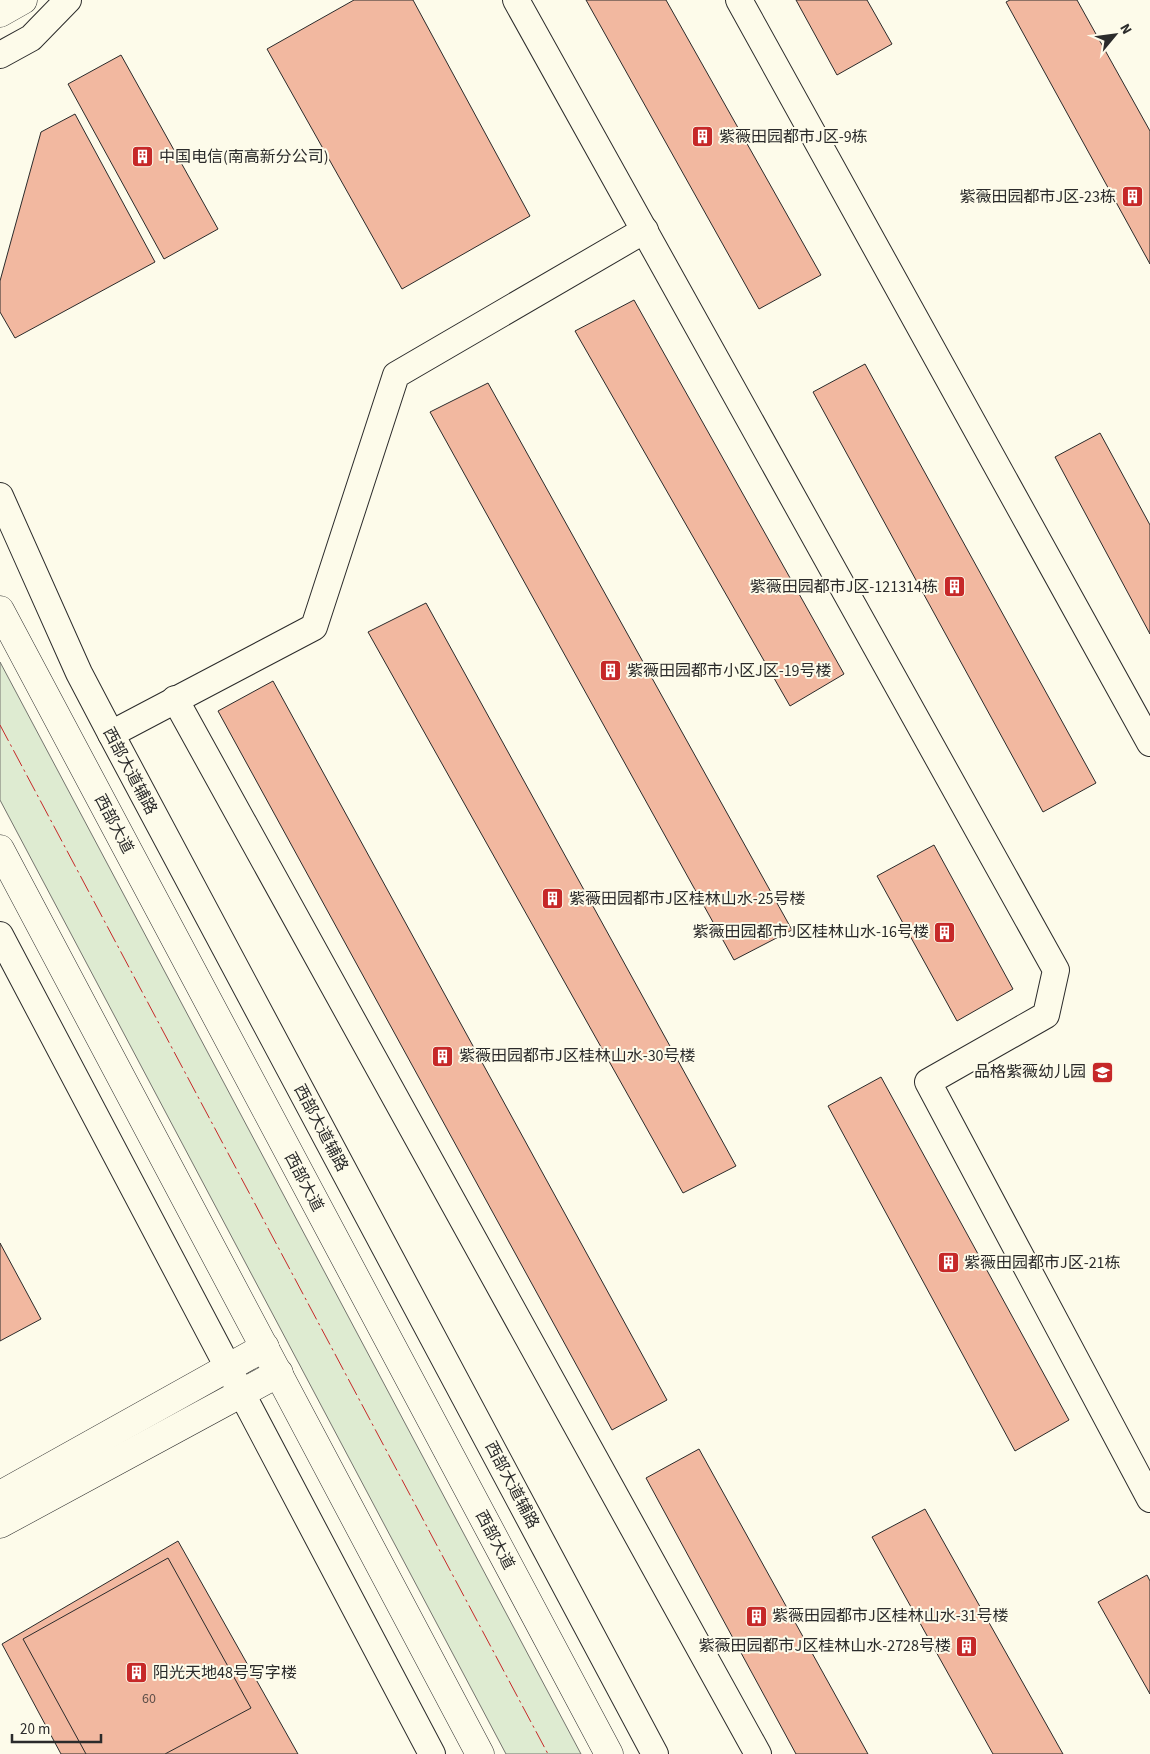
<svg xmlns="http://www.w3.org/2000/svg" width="1150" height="1754" font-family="'Source Sans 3','Noto Sans SC',sans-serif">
<rect width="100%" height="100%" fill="#fdfbea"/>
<polygon fill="#deebd1" stroke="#74746e" points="0,662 581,1754 506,1754 0,800"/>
<g fill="#f2b8a0" stroke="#2b2b2b">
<polygon points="354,0 413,0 530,216 402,289 267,49"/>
<polygon points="586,0 666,0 821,275 759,309"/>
<polygon points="796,0 867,0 892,44 837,75"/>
<polygon points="1010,0 1077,0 1150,131 1150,264 1006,2"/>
<polygon points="121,55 218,229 164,259 68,84"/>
<polygon points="75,114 155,262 15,338 0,312 0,281 41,132"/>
<polygon points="634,300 844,674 790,706 575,331"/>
<polygon points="865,364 1096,783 1043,812 813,392"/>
<polygon points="488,383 792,930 734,960 430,412"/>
<polygon points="1100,433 1150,525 1150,634 1055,457"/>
<polygon points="426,603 736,1166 683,1193 368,632"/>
<polygon points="273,681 667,1400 612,1430 218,711"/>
<polygon points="934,845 1013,989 957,1021 877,876"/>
<polygon points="881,1077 1069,1420 1015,1451 828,1106"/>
<polygon points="0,1243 41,1319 0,1341"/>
<polygon points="699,1449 868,1754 796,1754 646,1478"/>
<polygon points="925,1509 1063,1754 993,1754 872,1537"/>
<polygon points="178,1541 298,1754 61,1754 2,1644"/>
<polygon points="168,1558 251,1708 165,1754 86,1754 23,1639"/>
<polygon points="1147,1575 1150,1581 1150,1694 1098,1602"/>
</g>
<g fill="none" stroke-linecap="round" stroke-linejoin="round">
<defs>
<g id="minor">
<polyline points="516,0 1056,970 1046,1015 928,1082 1150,1499"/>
<polyline points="739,0 1150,743"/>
<polyline points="0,55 31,38 68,0"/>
<polyline points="0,496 79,673 111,734 655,1754"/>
<polyline points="175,699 758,1754"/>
<polyline points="111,734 314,627 396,375 645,230"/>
<polyline points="0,935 432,1754"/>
</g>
<g id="tertiary">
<polyline points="0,13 23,0"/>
<polyline points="0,1495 265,1347"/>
<polyline points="0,1524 279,1373"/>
</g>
<g id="primary">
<polyline points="0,610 609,1754"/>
<polyline points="0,849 480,1754"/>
</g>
</defs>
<use href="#minor" stroke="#2b2b2b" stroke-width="28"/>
<use href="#tertiary" stroke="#2b2b2b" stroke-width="29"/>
<use href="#primary" stroke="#2b2b2b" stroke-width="29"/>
<use href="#minor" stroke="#fdfbea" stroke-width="26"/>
<use href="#tertiary" stroke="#fdfbea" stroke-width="28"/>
<use href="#primary" stroke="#fdfbea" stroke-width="28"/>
<polyline stroke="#c62828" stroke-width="1" stroke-dasharray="18 4 2.5 4" stroke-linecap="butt" points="0,725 548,1754"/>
</g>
<defs>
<symbol id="building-square" viewBox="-11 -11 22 22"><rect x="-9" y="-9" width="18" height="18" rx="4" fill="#c62828" stroke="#fdfbea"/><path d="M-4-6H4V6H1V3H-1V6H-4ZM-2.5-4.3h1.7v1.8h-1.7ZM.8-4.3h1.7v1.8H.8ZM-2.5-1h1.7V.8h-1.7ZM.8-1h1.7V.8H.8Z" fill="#fff"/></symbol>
<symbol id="school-square" viewBox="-11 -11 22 22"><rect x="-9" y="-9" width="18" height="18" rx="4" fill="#c62828" stroke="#fdfbea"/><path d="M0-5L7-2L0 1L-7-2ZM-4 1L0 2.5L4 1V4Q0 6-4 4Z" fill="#fff"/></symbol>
</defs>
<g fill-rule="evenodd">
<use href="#building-square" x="690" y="124" width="25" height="25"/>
<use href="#building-square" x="130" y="144" width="25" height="25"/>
<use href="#building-square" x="1120" y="184" width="25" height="25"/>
<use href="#building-square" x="942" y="574" width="25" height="25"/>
<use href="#building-square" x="598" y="658" width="25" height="25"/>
<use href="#building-square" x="540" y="886" width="25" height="25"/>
<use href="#building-square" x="932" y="920" width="25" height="25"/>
<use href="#building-square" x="430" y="1044" width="25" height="25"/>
<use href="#school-square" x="1090" y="1060" width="25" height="25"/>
<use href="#building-square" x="936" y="1250" width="25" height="25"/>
<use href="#building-square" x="744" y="1604" width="25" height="25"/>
<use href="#building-square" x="954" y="1634" width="25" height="25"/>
<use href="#building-square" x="124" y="1660" width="25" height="25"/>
</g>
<g text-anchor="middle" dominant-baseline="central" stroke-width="4" stroke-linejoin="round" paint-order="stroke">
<g font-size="14" fill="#5d4e48">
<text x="149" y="1699">60</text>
</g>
<g font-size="16" fill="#2b2b2b" stroke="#fdfbea" text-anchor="start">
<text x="719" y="137">紫薇田园都市J区-9栋</text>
<text x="159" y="157">中国电信(南高新分公司)</text>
<text x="1116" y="197" text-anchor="end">紫薇田园都市J区-23栋</text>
<text x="938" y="587" text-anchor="end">紫薇田园都市J区-121314栋</text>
<text x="627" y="671">紫薇田园都市小区J区-19号楼</text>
<text x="569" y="899">紫薇田园都市J区桂林山水-25号楼</text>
<text x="929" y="932" text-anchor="end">紫薇田园都市J区桂林山水-16号楼</text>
<text x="459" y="1056">紫薇田园都市J区桂林山水-30号楼</text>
<text x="1086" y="1072" text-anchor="end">品格紫薇幼儿园</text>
<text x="964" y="1263">紫薇田园都市J区-21栋</text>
<text x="772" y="1616">紫薇田园都市J区桂林山水-31号楼</text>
<text x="951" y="1646" text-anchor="end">紫薇田园都市J区桂林山水-2728号楼</text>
<text x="153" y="1673">阳光天地48号写字楼</text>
</g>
<g font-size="16" fill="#2b2b2b" stroke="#fdfbea">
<text transform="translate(130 771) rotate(62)">西部大道辅路</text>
<text transform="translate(114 824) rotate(62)">西部大道</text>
<text transform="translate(321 1128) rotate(62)">西部大道辅路</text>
<text transform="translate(304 1182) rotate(62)">西部大道</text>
<text transform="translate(512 1485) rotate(62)">西部大道辅路</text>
<text transform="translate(495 1540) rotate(62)">西部大道</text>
</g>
</g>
<g transform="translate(1115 35) rotate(61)" stroke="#fdfbea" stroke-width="4" paint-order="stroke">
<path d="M0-4L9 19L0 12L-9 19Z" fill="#2b2b2b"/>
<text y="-8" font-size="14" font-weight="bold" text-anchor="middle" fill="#2b2b2b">N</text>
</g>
<path d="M12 1734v8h89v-8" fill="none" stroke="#2b2b2b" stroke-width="2.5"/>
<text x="20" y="1734" font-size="15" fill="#2b2b2b" stroke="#fdfbea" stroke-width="4" paint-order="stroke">20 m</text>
</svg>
